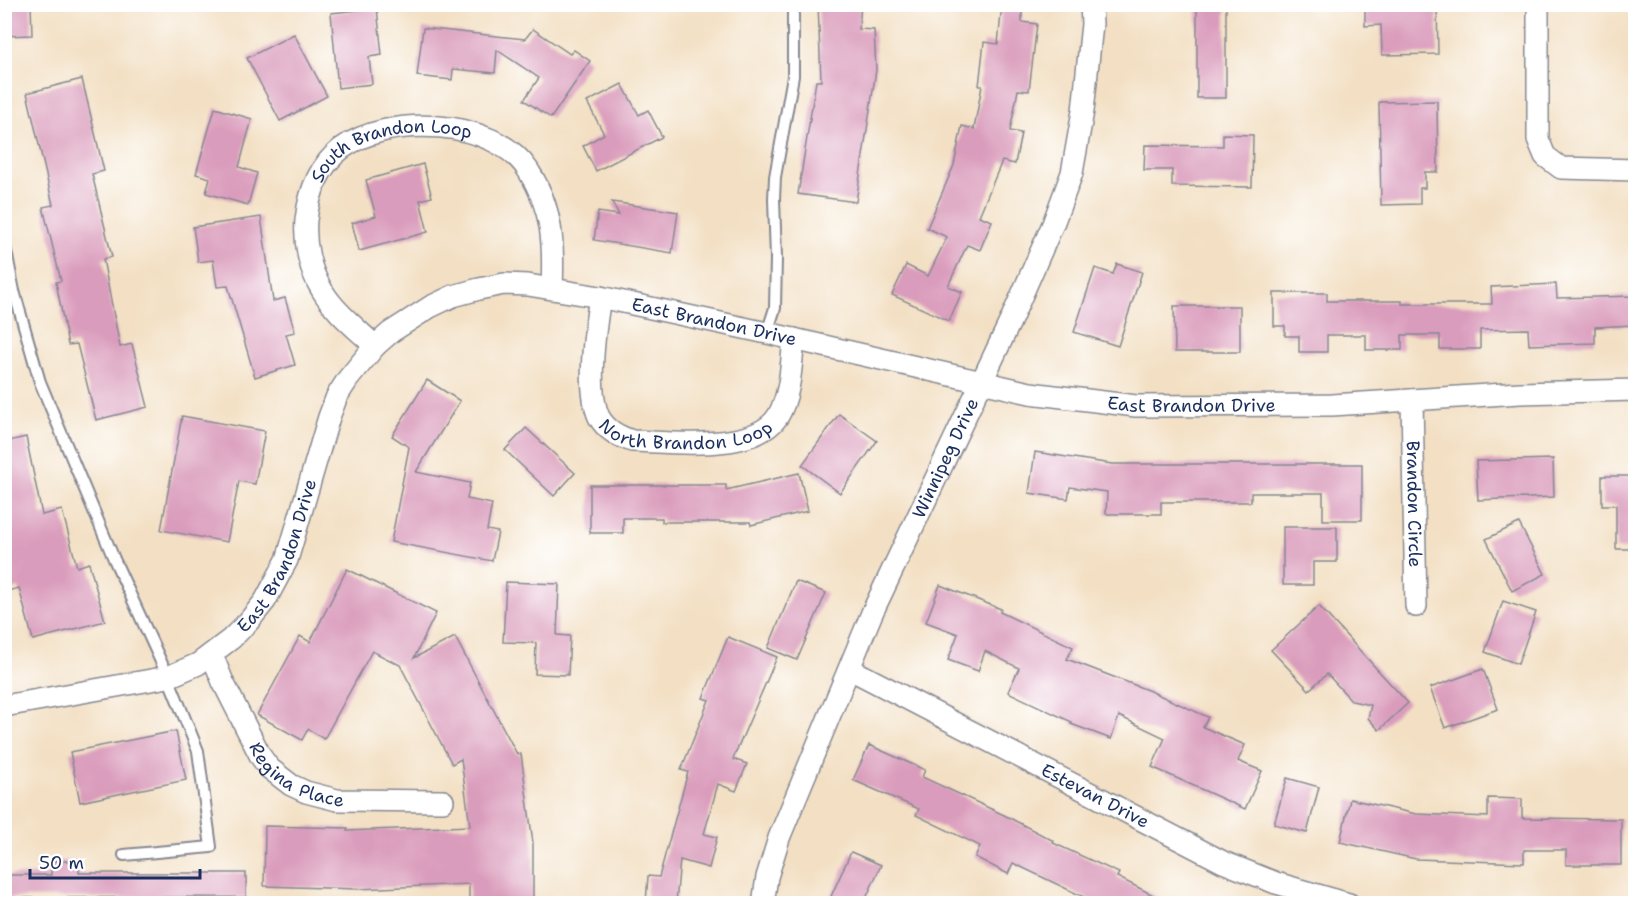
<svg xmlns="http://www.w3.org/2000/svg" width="1640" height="908" font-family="'Shantell Sans',sans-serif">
<rect width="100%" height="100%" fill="#fff"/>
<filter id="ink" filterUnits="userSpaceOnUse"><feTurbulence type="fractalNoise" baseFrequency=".0167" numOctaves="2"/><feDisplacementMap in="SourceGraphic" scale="12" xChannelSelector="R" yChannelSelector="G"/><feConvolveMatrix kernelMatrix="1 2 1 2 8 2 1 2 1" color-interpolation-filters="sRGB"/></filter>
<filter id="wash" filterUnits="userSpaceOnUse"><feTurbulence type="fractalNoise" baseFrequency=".008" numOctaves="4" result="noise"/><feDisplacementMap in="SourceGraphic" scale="24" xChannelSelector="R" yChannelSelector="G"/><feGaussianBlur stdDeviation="1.35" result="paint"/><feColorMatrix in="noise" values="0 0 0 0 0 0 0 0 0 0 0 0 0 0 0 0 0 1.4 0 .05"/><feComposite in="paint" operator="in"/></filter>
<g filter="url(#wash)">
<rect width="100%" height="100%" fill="#f3e0c4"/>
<g id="blocks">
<g fill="#da9cbc">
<polygon points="4,4 31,4 32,35 4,36"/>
<polygon points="818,4 861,4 859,29 874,30 876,70 856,202 798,194 816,81 821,81"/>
<polygon points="1002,4 1022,4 1022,22 1037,24 1029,91 1018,90 1010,131 1021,133 1015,164 1002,161 979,216 992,221 980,250 967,245 948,286 962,292 949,321 892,295 906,265 928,276 947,237 927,228 954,165 962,126 974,129 982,86 979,86 984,42 998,44"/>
<rect x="1197" y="4" width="29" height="94"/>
<polygon points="1365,4 1437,4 1438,54 1382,55 1381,25 1365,26"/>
<polygon points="377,8 382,55 369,57 372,84 338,88 331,13"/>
<polygon points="423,28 525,39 533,29 570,54 574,50 590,61 551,118 524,100 539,78 497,50 495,73 453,69 452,80 417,76"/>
<polygon points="294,34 327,96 280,121 247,58"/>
<polygon points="82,79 104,171 92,174 112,257 103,259 120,347 132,344 148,407 96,420 77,344 68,345 56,282 61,281 43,207 53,205 27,93"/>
<polygon points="622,84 639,115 648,110 662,137 596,171 583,146 604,134 587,102"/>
<polygon points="1437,101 1438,172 1425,172 1425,188 1420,188 1420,204 1381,205 1379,102"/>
<polygon points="215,108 252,119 239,167 257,173 248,205 206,193 210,178 196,174"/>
<polygon points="1223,134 1253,135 1252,187 1172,186 1172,170 1144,170 1145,145 1223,146"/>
<polygon points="423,164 432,197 420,200 428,232 359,251 352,223 376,216 366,180"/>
<polygon points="612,202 678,212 672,253 594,240 598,212 619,215"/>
<polygon points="261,217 273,301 285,298 295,332 286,334 295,365 255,377 228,286 217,287 213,260 198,262 193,227"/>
<polygon points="1117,264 1142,272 1118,346 1074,332 1095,268 1113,274"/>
<polygon points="1556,284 1557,298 1635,296 1635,325 1595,327 1595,343 1529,345 1528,329 1480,330 1480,349 1440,349 1440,335 1402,335 1402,350 1366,350 1366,335 1327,335 1327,352 1299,352 1299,336 1285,336 1285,326 1274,326 1274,293 1327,293 1327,301 1402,301 1402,304 1492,304 1491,287"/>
<polygon points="1174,306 1240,306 1240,352 1175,352"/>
<polygon points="427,380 460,401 416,472 470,483 467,499 492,504 487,530 498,532 492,561 391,542 409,447 392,436"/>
<polygon points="839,414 877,441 840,493 802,465"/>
<polygon points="182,416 265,431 255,484 239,481 227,542 161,530"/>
<polygon points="526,428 575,473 554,496 505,450"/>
<polygon points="26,437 42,515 62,510 77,567 89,563 105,621 33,640 19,588 4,592 4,442"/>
<polygon points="1035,452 1112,464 1362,464 1362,520 1323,520 1323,493 1251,493 1251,502 1161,502 1161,514 1106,514 1107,492 1070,487 1068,499 1029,493"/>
<polygon points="1553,459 1554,497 1478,500 1476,461"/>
<polygon points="799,473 808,511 751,525 750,522 662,522 662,518 623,518 623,533 590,533 590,485 726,485 726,490"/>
<polygon points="1602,476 1635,476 1635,549 1616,549 1616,505 1602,505"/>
<polygon points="1519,523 1545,574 1512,591 1486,539"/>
<polygon points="1283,527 1337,527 1337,562 1313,562 1313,585 1283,585"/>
<polygon points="347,569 436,613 414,658 455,637 517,754 521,754 533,843 533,901 469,901 469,884 358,889 264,886 265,826 348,828 347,831 470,826 461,759 452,764 400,665 372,651 324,739 308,729 302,740 257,715 300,636 310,642"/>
<polygon points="796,581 826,593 797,660 768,648"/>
<polygon points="506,582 559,584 557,635 570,636 568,675 535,674 536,643 503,642"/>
<polygon points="940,585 1001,609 1000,612 1073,647 1067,659 1150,691 1208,717 1203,727 1245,745 1238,761 1262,771 1245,809 1152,767 1165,738 1119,716 1111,739 1071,724 1072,722 1008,692 1019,668 985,651 978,671 948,660 958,634 926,622"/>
<polygon points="1503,601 1536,612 1518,664 1485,652"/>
<polygon points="1319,606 1408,703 1379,730 1368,718 1371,705 1352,701 1327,674 1309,690 1271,650"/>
<polygon points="728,637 777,657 733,759 747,764 736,791 718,784 704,834 717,837 709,868 680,860 676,903 646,903 648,876 659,877 688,772 681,770 709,700 703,698"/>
<polygon points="1483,669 1498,709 1445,728 1430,688"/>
<polygon points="176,731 186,780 80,802 70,752"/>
<polygon points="869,745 925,770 922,777 1004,815 1054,841 1053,843 1119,873 1117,877 1169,903 1096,903 1013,863 1008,874 975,857 980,846 916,815 919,809 853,780"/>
<polygon points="1287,778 1319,787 1307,833 1274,824"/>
<polygon points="1488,798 1522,799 1522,818 1621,819 1621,865 1566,865 1566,850 1524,850 1524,863 1416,859 1340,842 1350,799 1416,814 1488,817"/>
<polygon points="851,852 881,865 864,903 828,903"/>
<polygon points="51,861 79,861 79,873 246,873 246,897 4,898 4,875 51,875"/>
</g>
</g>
</g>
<g filter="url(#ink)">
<use href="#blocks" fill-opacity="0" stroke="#878891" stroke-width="1.5"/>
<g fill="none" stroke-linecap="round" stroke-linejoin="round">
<defs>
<g id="service">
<polyline points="4,241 14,291 40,382 114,559 168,677 198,751 211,847 124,855"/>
<polyline points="767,333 775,308 776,258 774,199 775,177 793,76 793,4"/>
</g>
<g id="minor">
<polyline points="1538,4 1538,139 1545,156 1561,168 1636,170"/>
<path id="s1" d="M 600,297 C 595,328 586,389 599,417 C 606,430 618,436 632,441 C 670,442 755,453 778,416 C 791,394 791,364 794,339"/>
<path id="s2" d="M 375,346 C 357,329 335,312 322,290 C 310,271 304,244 306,220 C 309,193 318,167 341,149 C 387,114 495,118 528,170 C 553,208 554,245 552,288"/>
<path id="s3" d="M 1412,400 L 1416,606"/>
<path id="s4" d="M 212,655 L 223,682 L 261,757 L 269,768 L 291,785 L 306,792 L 337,800 L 443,801"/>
<path id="s5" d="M 850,669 L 1223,862 L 1276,883 L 1349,904"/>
<path id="s6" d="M 4,706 L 168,677 L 198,664 L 231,639 L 248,622 L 265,601 L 287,560 L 329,417 L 337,396 L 348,379 L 375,346 L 391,332 L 430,307 L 453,296 L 479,289 L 504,284 L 528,285 L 600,297 L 767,333 L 1030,393 L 1136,406 L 1332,405 L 1520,393 L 1636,390"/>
<path id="s7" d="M 763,904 L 767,877 L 779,838 L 872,613 L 1010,322 L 1053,224 L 1072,173 L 1083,111 L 1092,24 L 1091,4"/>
</g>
</defs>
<use href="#service" stroke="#878891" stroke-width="14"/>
<use href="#minor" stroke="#878891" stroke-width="24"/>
<use href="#service" stroke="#fff" stroke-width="10"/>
<use href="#minor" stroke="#fff" stroke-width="21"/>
</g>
</g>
<g text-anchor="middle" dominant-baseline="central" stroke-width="5" stroke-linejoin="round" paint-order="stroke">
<g font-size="18" fill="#1b2f5e" stroke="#fff">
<text stroke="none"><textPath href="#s2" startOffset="279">South Brandon Loop</textPath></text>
<text stroke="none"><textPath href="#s6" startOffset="932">East Brandon Drive</textPath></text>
<text stroke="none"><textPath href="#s6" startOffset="1418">East Brandon Drive</textPath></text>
<text stroke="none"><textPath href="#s1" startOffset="216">North Brandon Loop</textPath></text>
<text stroke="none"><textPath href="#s7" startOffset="483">Winnipeg Drive</textPath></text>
<text stroke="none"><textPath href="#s3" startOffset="104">Brandon Circle</textPath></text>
<text stroke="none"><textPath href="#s6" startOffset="338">East Brandon Drive</textPath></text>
<text stroke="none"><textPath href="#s4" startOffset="154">Regina Place</textPath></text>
<text stroke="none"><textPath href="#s5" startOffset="276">Estevan Drive</textPath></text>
</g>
</g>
<rect width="1640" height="908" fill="none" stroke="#fff" stroke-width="24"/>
<path d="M30 869v9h170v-9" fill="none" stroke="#1b2f5e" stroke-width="3"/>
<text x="39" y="869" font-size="18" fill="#1b2f5e" stroke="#ffffff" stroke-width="4.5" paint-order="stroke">50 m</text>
</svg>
